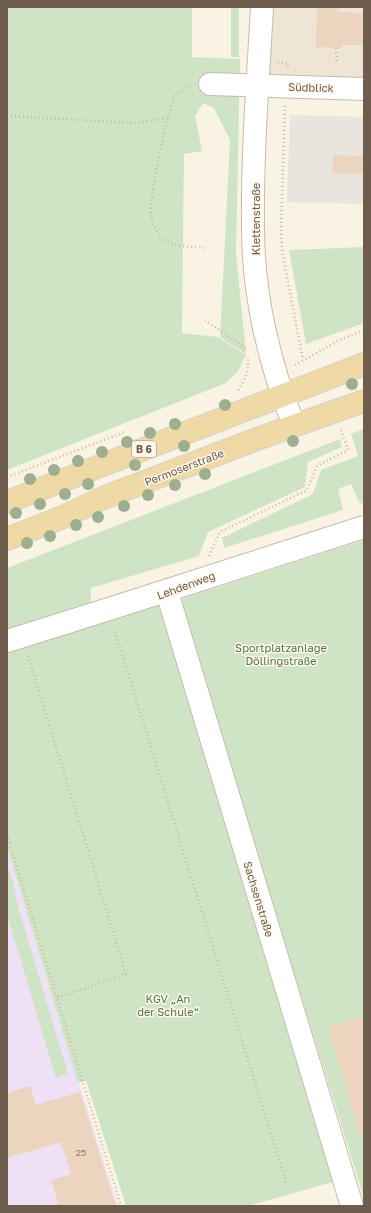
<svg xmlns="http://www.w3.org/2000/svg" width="371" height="1213" font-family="'Golos Text',sans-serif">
<rect width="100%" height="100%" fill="#f9f3e4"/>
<polygon fill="#efe5d4" points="262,7 364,7 364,89 258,85"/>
<polygon fill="#e9e4de" points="290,115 364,117 364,204 287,202"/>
<polygon fill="#efe1f5" points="7,847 51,995 118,1206 7,1206"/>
<g fill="#cfe4c5">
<polygon points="7,7 192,7 192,57 240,59 236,254 246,354 220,337 230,140 214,108 203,103 195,116 202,151 184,154 182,333 218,337 246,355 238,371 226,383 7,470"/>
<rect x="231" y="7" width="8" height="50"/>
<polygon points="364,247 364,323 306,344 289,250"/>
<polygon points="364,429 364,502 360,504 351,484 338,489 343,510 224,548 222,538 313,494 321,470 358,456 351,434"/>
<polygon points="340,439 342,447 308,462 305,487 208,532 199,556 91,588 91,602 7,629 7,568"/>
<polygon points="364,540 364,1198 178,600"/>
<polygon points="158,603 336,1181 248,1206 126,1206 86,1081 78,1083 7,847 7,652"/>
<polygon points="9,870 16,892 14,893 68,1074 56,1078 7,914 7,871"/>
</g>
<g fill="#ebd5bf">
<polygon points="317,7 337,7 336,12 364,13 364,45 342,45 342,48 316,47"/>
<polygon points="333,155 364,156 364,174 332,173"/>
<polygon points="364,1016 364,1135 360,1136 328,1026"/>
<polygon points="30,1086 36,1105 80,1092 116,1206 59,1206 51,1180 71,1174 61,1142 7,1158 7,1093"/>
</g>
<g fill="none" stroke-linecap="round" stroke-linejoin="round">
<defs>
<g id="minor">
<path d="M 262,7 C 258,80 252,154 253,228 C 253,294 269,364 294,425"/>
<polyline points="210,84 364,89"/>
<polyline points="167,592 352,1206"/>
<path d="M 7,641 C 127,604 245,565 364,527"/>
</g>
<g id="major">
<polyline points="7,502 364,364"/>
<polyline points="7,539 63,517 103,498 257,439 364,401"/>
</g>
</defs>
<use href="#minor" stroke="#c8bbac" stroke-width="24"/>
<use href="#major" stroke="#d6d1cd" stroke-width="24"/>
<g stroke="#cfb8a3" stroke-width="2.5" stroke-dasharray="1 3" stroke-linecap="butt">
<polyline points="337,8 339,7"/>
<polyline points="336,48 337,63"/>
<polyline points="278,62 288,63 288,67"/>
<path d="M 189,86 C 185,88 177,92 175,96 C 166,115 149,197 151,216 C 153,224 157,233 162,238 C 173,248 193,246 206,248"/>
<polyline points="285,106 281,228 282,251 303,360"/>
<polyline points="7,116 136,123 168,118"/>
<polyline points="205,320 247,349"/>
<polyline points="295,365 340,340 364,330"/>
<path d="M 238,390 C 246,378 249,370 248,356"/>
<polyline points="7,477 125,432"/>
<polyline points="209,556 220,532 307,490 317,466 348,450 341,430"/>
<polyline points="114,628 288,1189"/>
<polyline points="28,656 126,974 57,998"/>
<polyline points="7,835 121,1206"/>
</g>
<use href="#minor" stroke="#fff" stroke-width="22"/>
<use href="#major" stroke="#efdaa5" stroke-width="22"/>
</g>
<g fill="#9eaf8f">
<circle cx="352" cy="384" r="6"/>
<circle cx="225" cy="405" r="6"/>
<circle cx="175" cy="424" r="6"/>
<circle cx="150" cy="433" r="6"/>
<circle cx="293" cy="441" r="6"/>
<circle cx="127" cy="442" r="6"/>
<circle cx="184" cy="446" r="6"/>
<circle cx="102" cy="452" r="6"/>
<circle cx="78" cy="461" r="6"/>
<circle cx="135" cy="465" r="6"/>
<circle cx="54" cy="470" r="6"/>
<circle cx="205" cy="474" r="6"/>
<circle cx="30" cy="479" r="6"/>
<circle cx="88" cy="484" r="6"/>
<circle cx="175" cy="485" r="6"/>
<circle cx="65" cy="494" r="6"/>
<circle cx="148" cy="495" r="6"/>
<circle cx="40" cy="504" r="6"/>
<circle cx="124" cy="506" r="6"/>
<circle cx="16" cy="513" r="6"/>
<circle cx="98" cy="517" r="6"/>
<circle cx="76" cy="525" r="6"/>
<circle cx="50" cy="536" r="6"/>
<circle cx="27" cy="543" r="6"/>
</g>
<g text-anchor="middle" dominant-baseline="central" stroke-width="3" stroke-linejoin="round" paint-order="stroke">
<g font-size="9" fill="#8d7a6a">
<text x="81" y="1152">25</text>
</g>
<rect fill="#fcf7ea" stroke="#998a7c" stroke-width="1" x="132" y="441" width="24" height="16" rx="3"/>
<g font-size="10" font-weight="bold" fill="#6e5c4d">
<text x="144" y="449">B 6</text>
</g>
<g font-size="11" fill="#6e5c4d" stroke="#fcf7ea">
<text transform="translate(311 87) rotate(2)">Südblick</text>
<text transform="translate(255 219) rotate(-90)">Klettenstraße</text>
<text transform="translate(184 467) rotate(-21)">Permoserstraße</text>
<text transform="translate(186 585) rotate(-20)">Lehdenweg</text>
<text transform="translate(259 899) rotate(73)">Sachsenstraße</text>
</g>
<g font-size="11" fill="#54784a" stroke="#fcf7ea">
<text x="281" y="647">Sportplatzanlage<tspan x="281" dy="13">Döllingstraße</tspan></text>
<text x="168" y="998">KGV „An<tspan x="168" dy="13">der Schule“</tspan></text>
</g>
</g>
<rect width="371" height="1213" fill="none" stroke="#6e5c4d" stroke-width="16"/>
</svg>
